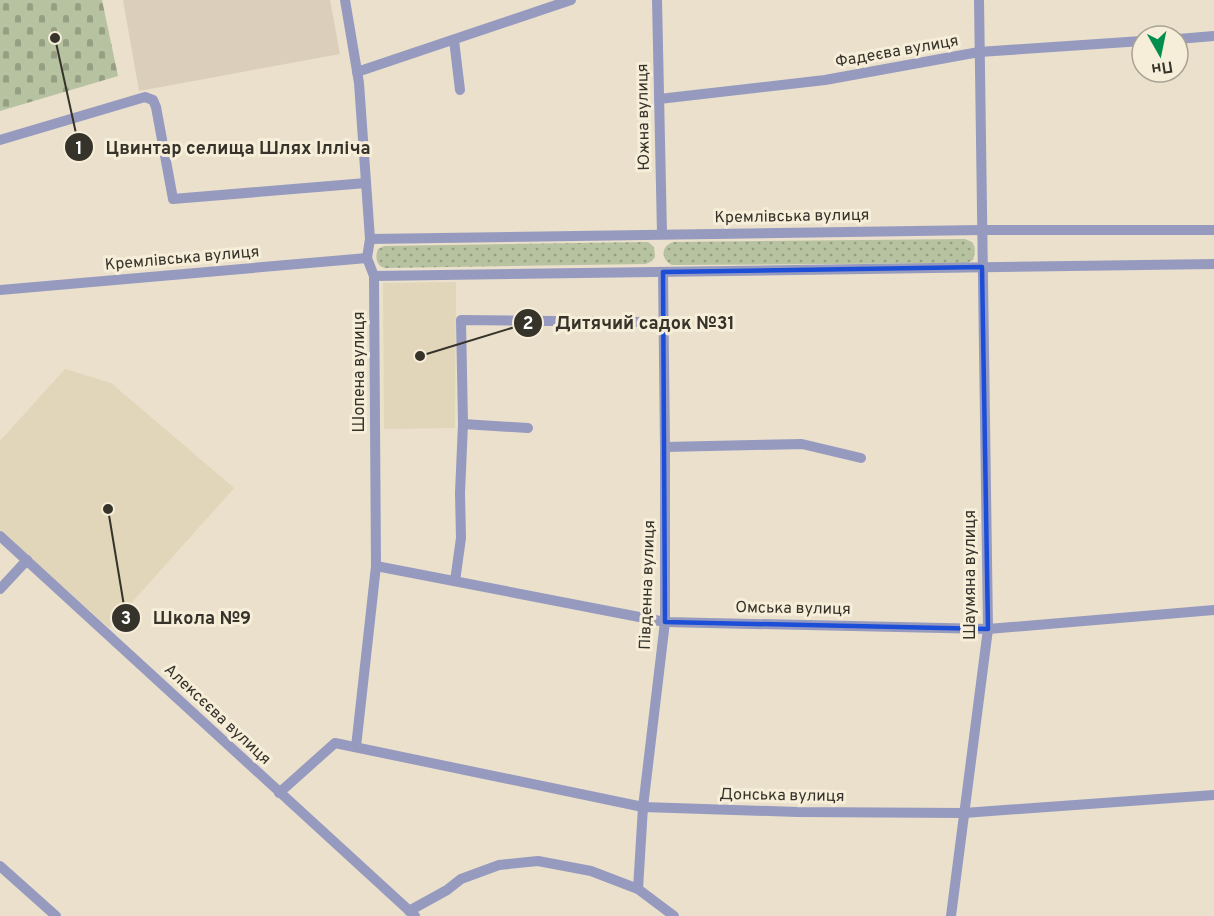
<svg xmlns="http://www.w3.org/2000/svg" width="1214" height="916" font-family="Overpass,sans-serif">
<defs>
<pattern id="grass-dots" width="8" height="8" patternUnits="userSpaceOnUse" patternTransform="scale(1.5)"><rect width="8" height="8" fill="#b7c2a1"/><path d="M2 2h.1M6 6h.1" fill="none" stroke="#969e83" stroke-width="1.8" stroke-linecap="round"/></pattern>
<pattern id="cemetery-stones" width="16" height="16" patternUnits="userSpaceOnUse" patternTransform="scale(1.5)"><rect width="16" height="16" fill="#b7c2a1"/><path d="M2 7V4a2 2 0 0 1 4 0v3zM10 15v-3a2 2 0 0 1 4 0v3z" fill="#969e83"/></pattern>
</defs>
<rect width="100%" height="100%" fill="#eae0cc"/>
<g fill="#e1d5ba">
<polygon points="456,282 455,428 384,429 383,283"/>
<polygon points="65,369 111,383 234,488 109,628 0,530 0,441"/>
</g>
<polygon fill="#dbcfbc" points="123,0 330,0 340,54 139,91"/>
<g fill="url(#grass-dots)">
<path d="M 965,239 L 972,242 C 976,247 975,254 973,260 L 967,263 L 672,265 C 660,259 661,245 674,242 Z"/>
<path d="M 648,242 L 654,247 L 655,257 L 652,261 L 646,264 L 385,268 C 376,266 375,257 378,249 L 384,246 Z"/>
</g>
<polygon fill="url(#cemetery-stones)" points="0,0 102,0 118,76 0,111"/>
<g fill="none" stroke-linecap="round" stroke-linejoin="round">
<g stroke="#969abf" stroke-width="10">
<polyline points="345,0 359,83 370,239 367,258 374,276 376,566 356,747"/>
<polyline points="657,0 662,234"/>
<polyline points="1178,39 1214,36"/>
<polyline points="454,40 460,90"/>
<polyline points="357,72 571,0"/>
<polyline points="659,99 825,80 979,52 1142,41"/>
<polyline points="0,140 145,97 153,100 156,107 173,199 366,183"/>
<polyline points="370,239 982,230 1214,230"/>
<polyline points="374,276 1214,264"/>
<polyline points="0,290 367,258"/>
<polyline points="463,424 528,428"/>
<polyline points="665,447 802,444 861,458"/>
<polyline points="0,536 415,916"/>
<polyline points="376,566 665,622 988,629 1214,610"/>
<polyline points="455,581 461,538 460,493 463,424 461,320 642,322"/>
<polyline points="0,589 27,560"/>
<polyline points="279,793 335,743 643,807 797,812 964,813 1214,795"/>
<polyline points="0,866 56,916"/>
<polyline points="638,889 643,807 665,622 665,447 663,272"/>
<polyline points="409,911 447,890 461,879 499,865 538,861 591,871 638,889 674,916"/>
<polyline points="951,916 988,629 979,0"/>
</g>
</g>
<path fill="none" stroke="#1d4ed8" stroke-width="4.5" stroke-linejoin="round" d="M 982,267 L 988,629 L 665,622 L 663,272 Z"/>
<g text-anchor="middle" dominant-baseline="central" stroke-width="6" stroke-linejoin="round" paint-order="stroke">
<g font-size="16" fill="#36332b" stroke="#f7eed9">
<text transform="translate(897 52) rotate(-10)">Фадеєва вулиця</text>
<text transform="translate(644 117) rotate(-91)">Южна вулиця</text>
<text transform="translate(792 217) rotate(-1)">Кремлівська вулиця</text>
<text transform="translate(182 259) rotate(-5)">Кремлівська вулиця</text>
<text transform="translate(360 372) rotate(-90)">Шопена вулиця</text>
<text transform="translate(971 575) rotate(-90)">Шаумяна вулиця</text>
<text transform="translate(648 585) rotate(-88)">Південна вулиця</text>
<text transform="translate(793 609) rotate(1)">Омська вулиця</text>
<text transform="translate(217 715) rotate(43)">Алексєєва вулиця</text>
<text transform="translate(782 796) rotate(1)">Донська вулиця</text>
</g>
</g>
<path fill="none" stroke="#36332b" stroke-width="2" d="M55 38L79 147M420 356L528 323M108 509L126 618"/>
<g fill="#36332b" stroke="#f7eed9" stroke-width="2">
<circle cx="55" cy="38" r="6"/>
<circle cx="420" cy="356" r="6"/>
<circle cx="108" cy="509" r="6"/>
<circle cx="79" cy="147" r="15"/>
<circle cx="528" cy="323" r="15"/>
<circle cx="126" cy="618" r="15"/>
</g>
<g font-size="18" text-anchor="middle" font-weight="bold" fill="#fff">
<text x="79" y="154">1</text>
<text x="528" y="329">2</text>
<text x="126" y="624">3</text>
</g>
<g font-size="18" text-anchor="middle" font-weight="bold" fill="#36332b" stroke="#f7eed9" stroke-width="6" stroke-linejoin="round" paint-order="stroke">
<text x="238" y="154">Цвинтар селища Шлях Ілліча</text>
<text x="645" y="329">Дитячий садок №31</text>
<text x="202" y="624">Школа №9</text>
</g>
<g transform="translate(1160 54) rotate(171)"><circle r="28" fill="#f7eed9" stroke="#aaa393" stroke-width="1.5"/>
<path d="M0-4.5L10 22L0 15L-10 22Z" fill="#028f4d"/>
<text y="-9" font-size="16" font-weight="bold" text-anchor="middle" fill="#36332b">Пн</text>
</g>
</svg>
